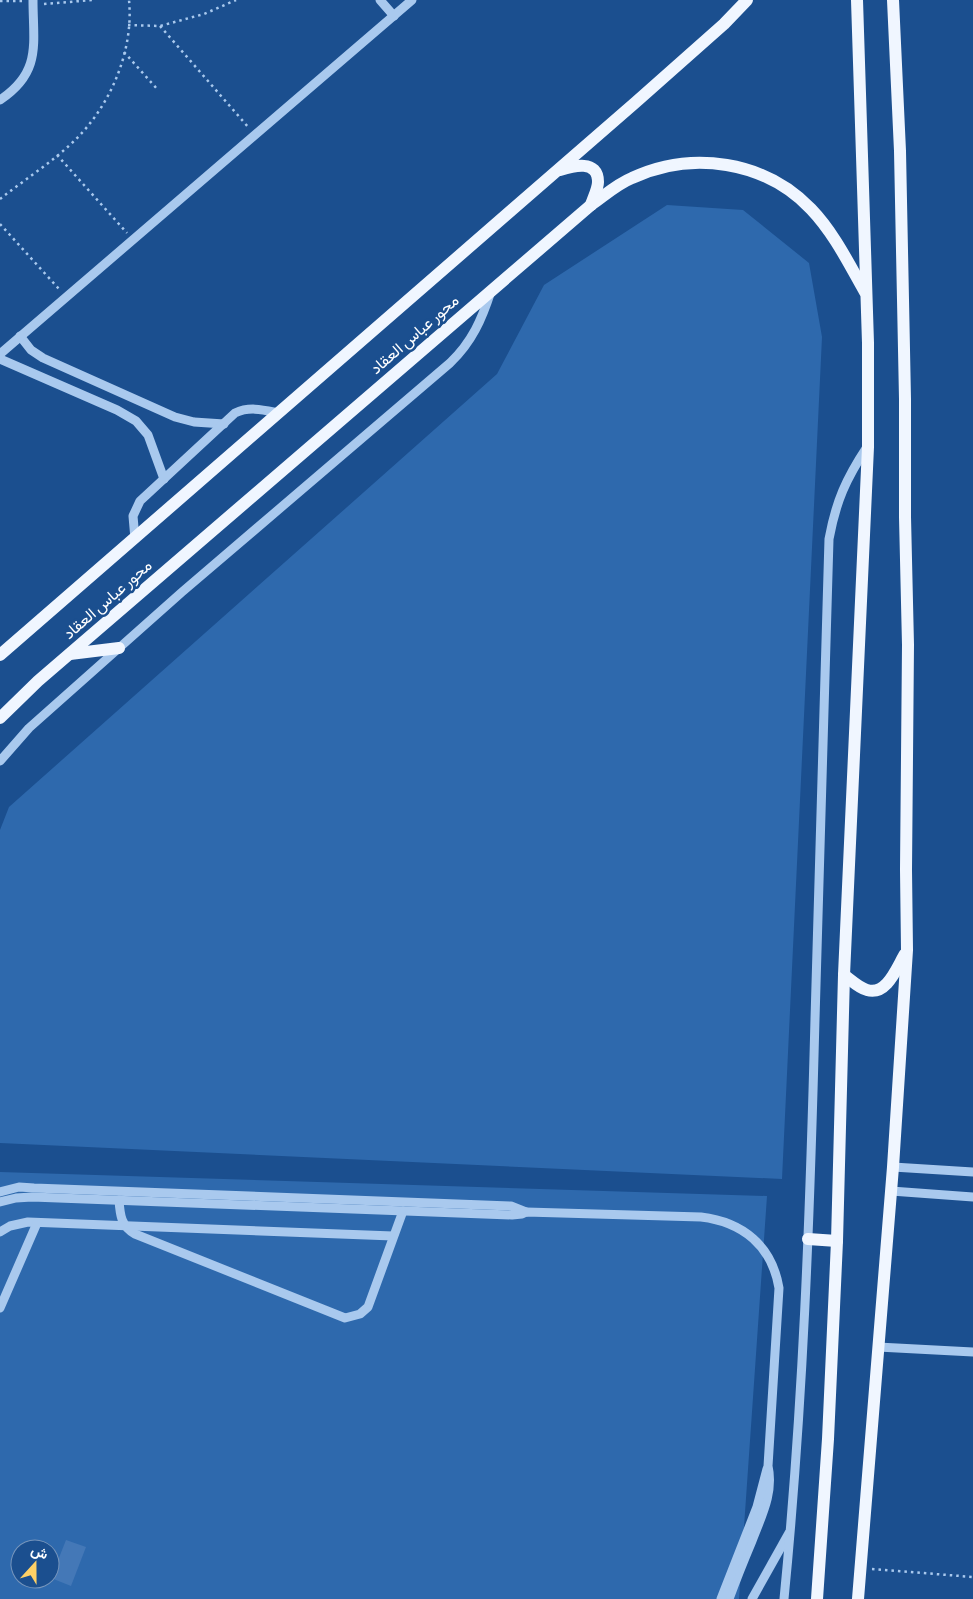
<svg xmlns="http://www.w3.org/2000/svg" width="973" height="1599" font-family="'Sofia Sans Condensed',Vazirmatn,sans-serif">
<rect width="100%" height="100%" fill="#1b4f8f"/>
<g fill="#2e69ad" fill-rule="evenodd">
<polygon points="667,205 743,210 809,263 822,337 782,1179 0,1143 0,830 9,807 497,374 544,285"/>
<path d="M 0,1172 L 767,1196 L 739,1599 L 0,1599 ZM 20,1549 L 50,1549 L 50,1579 L 20,1579 Z"/>
</g>
<polygon fill="#4478b7" points="66,1540 86,1547 71,1586 51,1578"/>
<g fill="none" stroke-linecap="round" stroke-linejoin="round">
<g stroke="#a9c9ee" stroke-width="2.5" stroke-dasharray="2.5 4" stroke-linecap="butt">
<polyline points="0,1 24,1"/>
<polyline points="44,4 93,0"/>
<polyline points="128,25 160,26 204,14 236,0"/>
<polyline points="160,26 249,128"/>
<polyline points="124,52 158,90"/>
<polyline points="57,155 127,233"/>
<path d="M 0,199 C 24,180 51,163 73,142 C 110,107 134,51 129,0"/>
<polyline points="0,224 59,289"/>
<polyline points="872,1569 973,1577"/>
</g>
<g stroke="#a9c9ee" stroke-width="9">
<polyline points="380,0 394,16"/>
<path d="M 0,100 C 42,72 33,44 33,0"/>
<polyline points="20,336 31,350 43,358 175,417 194,422 224,424"/>
<polyline points="0,354 412,0"/>
<polyline points="0,359 117,410 136,421 148,435 164,479"/>
<path d="M 135,539 L 133,516 L 140,501 L 235,413 C 250,406 264,410 279,413"/>
<path d="M 0,761 L 29,728 L 182,592 L 450,363 C 472,342 482,319 491,291"/>
<polyline points="893,1167 973,1172"/>
<polyline points="891,1191 973,1197"/>
<polyline points="0,1192 19,1187 34,1188 511,1206 526,1212"/>
<path d="M 119,1200 C 120,1215 121,1226 135,1234 L 345,1318 L 360,1314 L 368,1307 L 403,1211"/>
<path d="M 0,1202 L 16,1198 L 32,1197 L 512,1215 L 522,1214 L 526,1212 L 701,1217 C 743,1222 772,1246 779,1288 L 768,1466 C 774,1493 761,1517 752,1541 C 744,1560 736,1580 729,1599"/>
<polyline points="0,1232 10,1226 28,1222 393,1236"/>
<polyline points="0,1308 37,1223"/>
<polyline points="878,1347 973,1352"/>
<polyline points="721,1599 757,1507 767,1469"/>
<polyline points="752,1599 789,1533"/>
<path d="M 784,1599 C 803,1406 810,1213 815,1019 C 820,859 824,699 829,539 C 836,501 846,479 867,447"/>
</g>
<g stroke="#f0f6ff" stroke-width="12">
<path d="M 560,170 C 573,166 598,159 598,182 C 598,189 593,198 591,205"/>
<polyline points="70,654 119,648"/>
<polyline points="0,655 636,102 724,24 747,0"/>
<path d="M 0,718 L 38,681 L 591,205 C 604,196 617,184 632,178 C 692,150 765,161 811,209 C 834,233 849,264 865,292"/>
<path d="M 844,975 C 851,980 859,988 867,990 C 887,996 897,967 905,954"/>
<polyline points="808,1239 837,1241"/>
<polyline points="817,1599 828,1439 837,1241 844,975 868,447 868,343 857,0"/>
<polyline points="858,1599 893,1167 907,950 906,870 908,645 905,517 905,399 900,151 893,0"/>
</g>
</g>
<g text-anchor="middle" dominant-baseline="central" stroke-width="5" stroke-linejoin="round" paint-order="stroke">
<g font-size="16" fill="#fff" stroke="#1b4f8f">
<text transform="translate(415 335) rotate(-41)">محور عباس العقاد</text>
<text transform="translate(108 600) rotate(-41)">محور عباس العقاد</text>
</g>
</g>
<g transform="translate(35 1564) rotate(21)"><circle r="24" fill="#1b4f8f" stroke="#7695bc"/>
<path d="M0-4L9 19L0 12L-9 19Z" fill="#ffd166"/>
<text y="-8" font-size="14" font-weight="bold" text-anchor="middle" fill="#ffffff">ش</text>
</g>
</svg>
